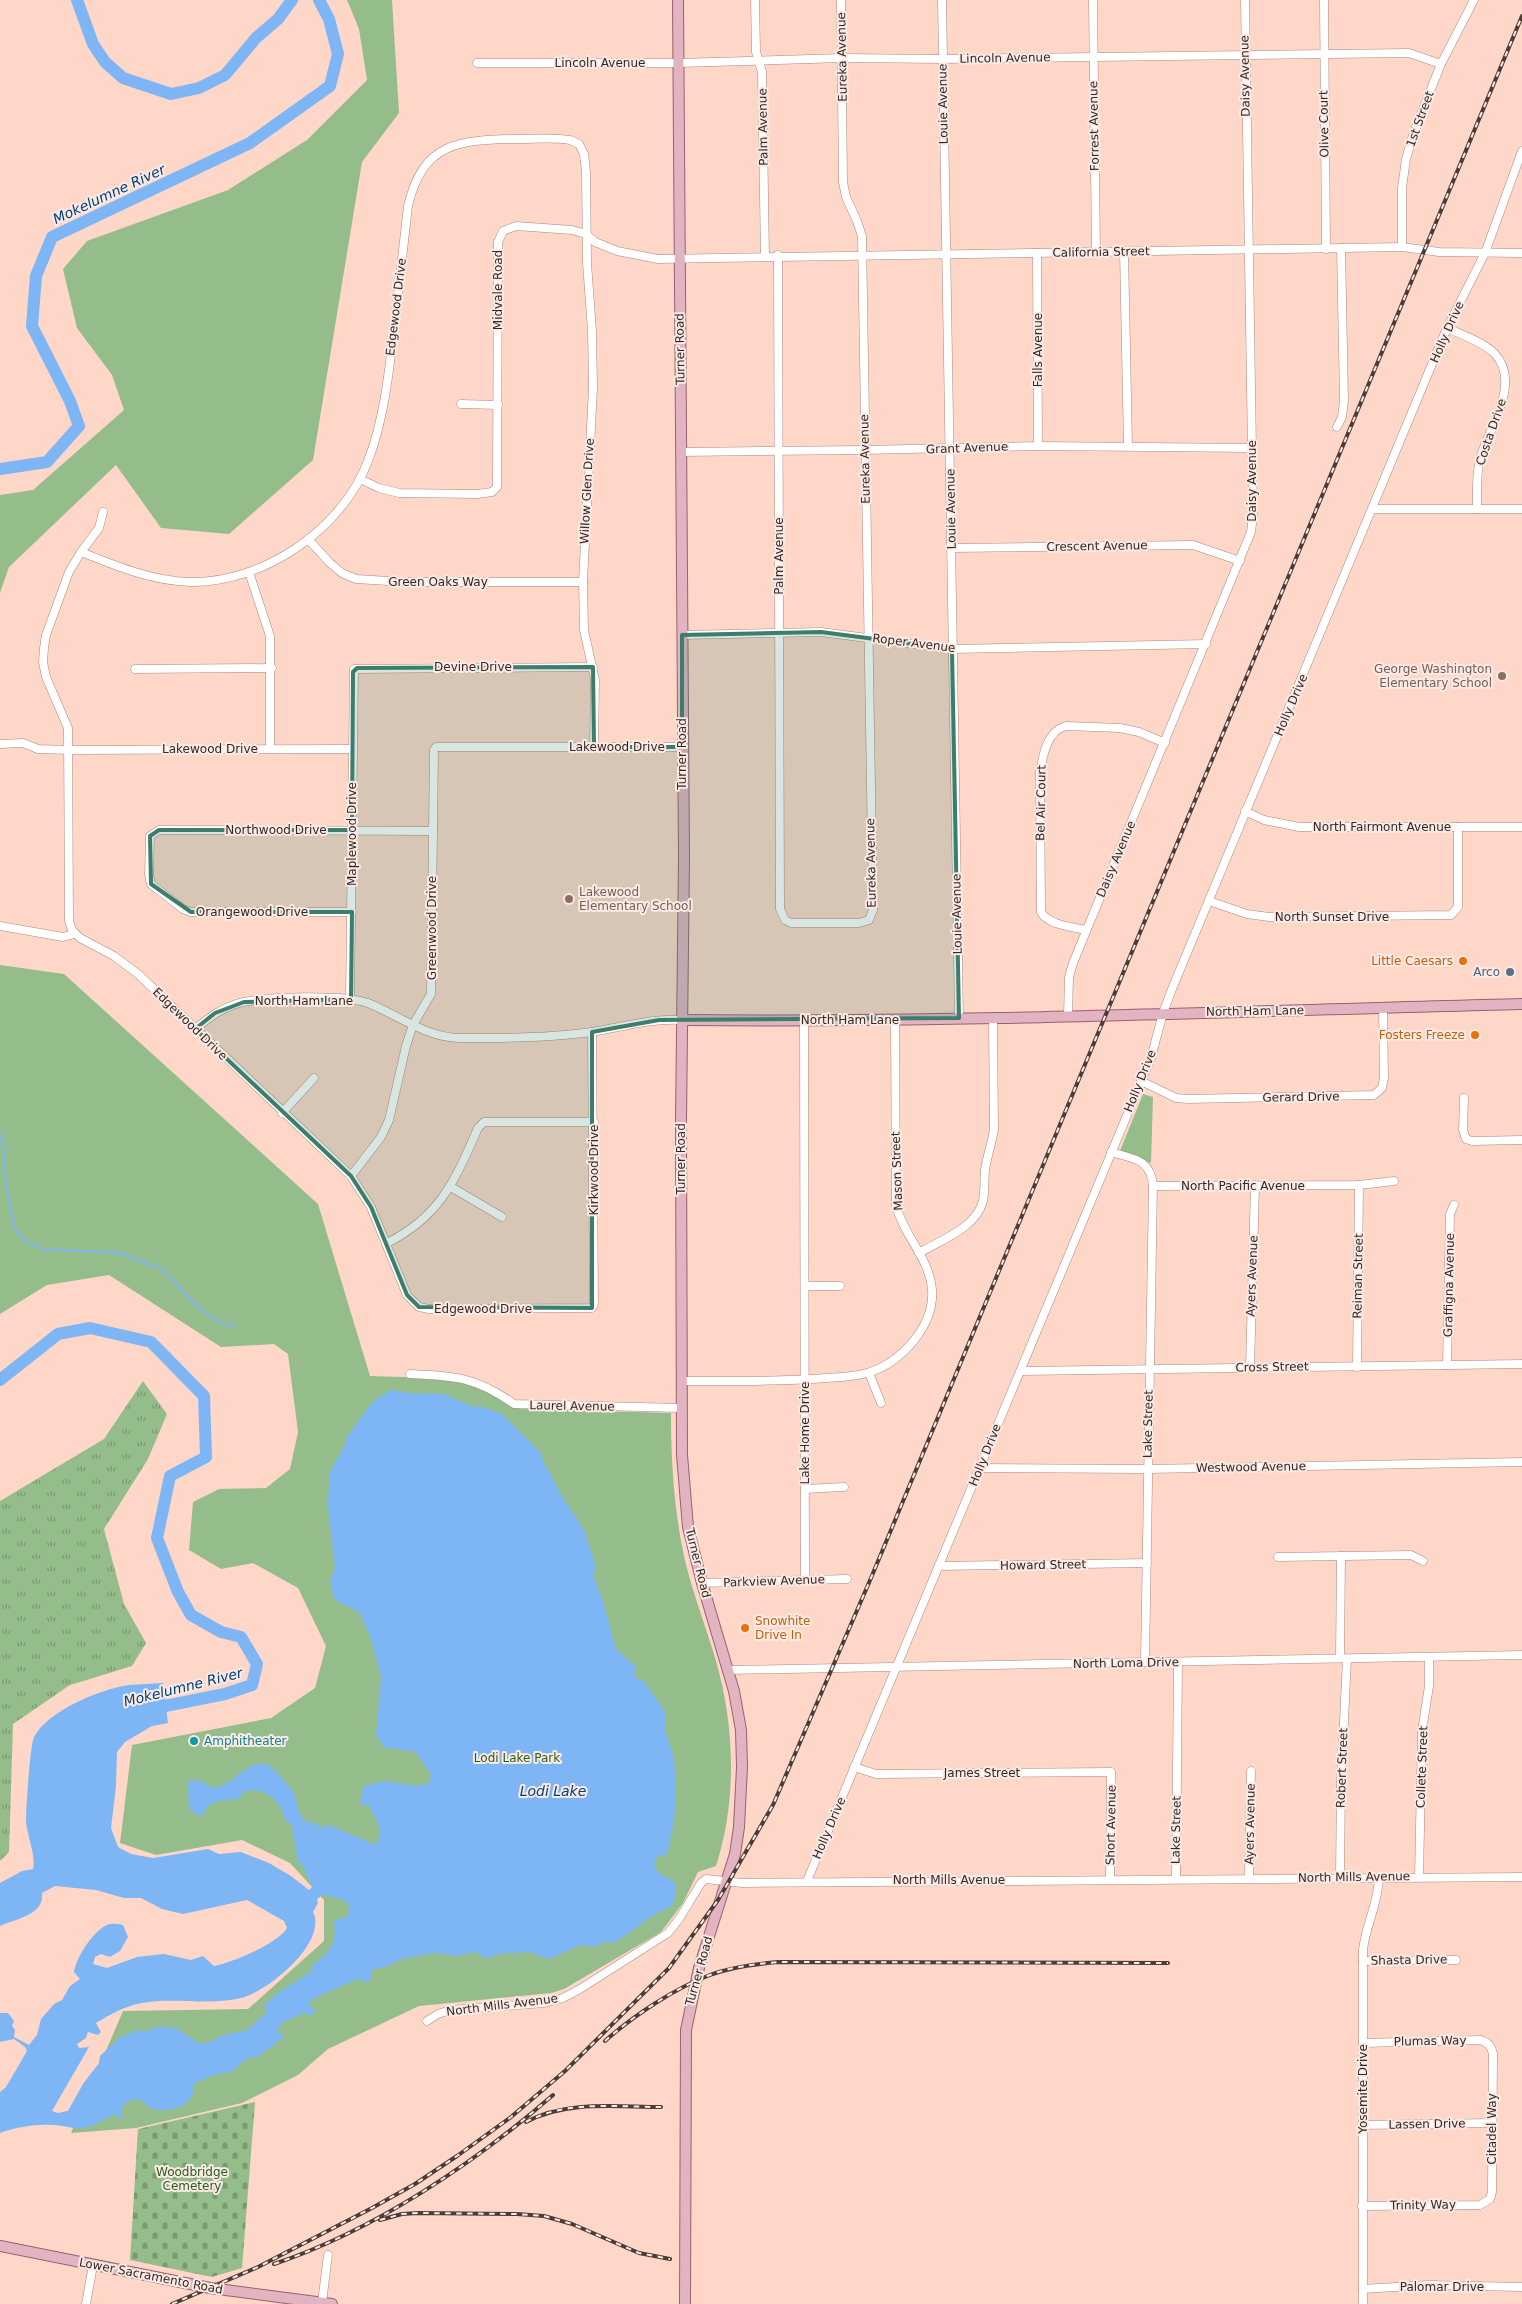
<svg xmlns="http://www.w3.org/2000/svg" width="1522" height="2304" font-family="'DejaVu Sans',sans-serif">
<defs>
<pattern id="grass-tufts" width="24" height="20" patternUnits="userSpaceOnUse" patternTransform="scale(1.25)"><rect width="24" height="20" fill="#95bc8b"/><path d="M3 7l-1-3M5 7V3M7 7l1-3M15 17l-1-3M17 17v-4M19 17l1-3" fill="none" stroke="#7a9971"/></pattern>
<pattern id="cemetery-stones" width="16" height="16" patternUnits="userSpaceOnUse" patternTransform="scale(1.25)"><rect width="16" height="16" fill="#95bc8b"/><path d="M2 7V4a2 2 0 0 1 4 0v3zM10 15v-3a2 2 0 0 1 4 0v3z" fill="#7a9971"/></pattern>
</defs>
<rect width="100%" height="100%" fill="#fed7c9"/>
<polygon fill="url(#grass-tufts)" points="143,1381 167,1414 148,1459 104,1529 124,1604 146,1643 132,1666 70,1685 13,1724 9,1852 0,1861 0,1501 104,1439"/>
<polygon fill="url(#cemetery-stones)" points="255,2102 242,2268 212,2277 130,2260 138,2129"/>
<g fill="#95bc8b">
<polygon points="347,0 392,0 399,113 362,162 313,460 229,534 161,528 116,465 9,567 0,593 0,495 33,490 124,410 112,375 77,328 63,269 87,241 228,190 307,140 367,80 359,29"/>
<path d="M 0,965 L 64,974 L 318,1204 L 370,1376 L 435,1378 L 471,1383 L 494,1394 L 520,1409 L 671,1413 C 671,1462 674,1509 684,1556 C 692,1592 706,1626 716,1661 C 735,1727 737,1801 716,1866 L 698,1872 L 683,1903 L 661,1932 L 564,1989 L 551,1993 L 419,2006 L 328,2049 L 298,2075 L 242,2103 L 136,2128 L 71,2133 L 123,2011 L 248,2009 L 324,1941 L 324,1900 L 290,1863 L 242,1840 L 156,1855 L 120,1843 L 132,1745 L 271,1718 L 315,1688 L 326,1646 L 298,1588 L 253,1563 L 221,1569 L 189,1550 L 193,1502 L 219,1489 L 266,1488 L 290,1469 L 298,1432 L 288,1354 L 274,1344 L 221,1347 L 109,1275 L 47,1285 L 0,1314 Z"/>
<polygon points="1143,1094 1153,1097 1151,1163 1120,1151"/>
</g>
<path fill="#7eb5f5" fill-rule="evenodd" d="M 392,1390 L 407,1393 L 444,1394 L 474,1407 L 480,1406 L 502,1414 L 542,1454 L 542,1459 L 563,1498 L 584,1530 L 595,1564 L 594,1578 L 602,1598 L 616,1649 L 636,1667 L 634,1674 L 638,1680 L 643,1680 L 665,1712 L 666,1733 L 673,1755 L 676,1777 L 676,1796 L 674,1820 L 667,1855 L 658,1856 L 654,1866 C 664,1886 685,1870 672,1906 C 650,1914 634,1931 614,1943 L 606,1942 L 594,1947 L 580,1945 L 549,1959 L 529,1952 L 498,1954 L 485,1959 L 477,1952 L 455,1956 L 435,1953 L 401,1959 L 388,1966 L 371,1970 L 372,1979 L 366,1982 L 356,1979 L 311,2000 L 309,2007 L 316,2011 L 312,2015 L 303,2013 L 280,2024 L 277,2032 L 285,2036 L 259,2056 L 246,2059 L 233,2071 L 213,2075 L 194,2084 C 194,2088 194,2093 192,2096 C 184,2112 150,2116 142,2100 C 132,2098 127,2101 121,2108 L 123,2120 L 115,2114 C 105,2119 93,2127 82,2128 C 75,2129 70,2127 63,2126 C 43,2123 19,2126 0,2133 L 0,2092 L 6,2087 L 27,2051 L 25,2047 L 14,2039 L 0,2042 L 0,2013 L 8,2013 L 14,2021 L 12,2026 L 15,2030 L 14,2037 L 29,2045 L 37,2035 L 41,2019 L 54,2004 L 62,2000 L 70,1986 L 80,1979 L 74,1972 C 76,1958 93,1931 107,1925 C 112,1923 118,1924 123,1925 L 128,1937 L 120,1951 L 110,1957 L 101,1954 L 95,1957 L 93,1964 L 107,1968 L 137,1957 L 164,1954 L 191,1960 L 203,1956 L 214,1966 C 231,1963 279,1943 287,1928 L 284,1921 L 247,1900 L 183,1914 L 162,1909 L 141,1898 L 124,1898 L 96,1890 L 55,1886 L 42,1893 C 45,1915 15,1919 0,1926 L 0,1883 L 22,1871 L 33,1869 C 36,1853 27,1837 26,1821 C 26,1809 30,1746 34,1737 C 47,1711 101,1689 129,1685 C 140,1684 152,1684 163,1683 L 168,1723 L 152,1726 L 125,1742 L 117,1752 L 116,1786 L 111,1828 L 118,1847 L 131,1854 L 153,1858 L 208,1849 L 219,1854 L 241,1852 L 269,1863 L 291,1876 L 309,1890 L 312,1887 L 302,1864 L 298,1862 L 292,1825 L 285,1820 C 281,1801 268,1790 248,1790 L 236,1800 C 222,1799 216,1801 205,1808 L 204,1815 L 200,1816 L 189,1809 L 188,1781 L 202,1781 L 212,1788 C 231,1784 232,1778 246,1769 C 265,1757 273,1767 284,1781 C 287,1785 292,1788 294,1793 C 298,1805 297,1810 305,1822 L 313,1822 L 321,1827 L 328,1825 L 339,1829 L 373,1844 L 377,1843 C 384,1831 375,1817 369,1806 L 360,1804 L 363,1786 L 385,1781 L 416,1786 L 429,1783 L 431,1774 L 415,1752 L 384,1747 L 376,1736 L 381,1677 L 370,1636 L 359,1612 L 338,1602 L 333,1596 L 330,1580 L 335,1568 L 327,1500 C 331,1490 327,1482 330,1472 C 335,1460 345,1450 346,1438 C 362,1419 368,1400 392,1390 ZM 323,1895 L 342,1899 L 349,1905 L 348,1916 L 334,1921 C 337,1947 331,1949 312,1966 L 312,1971 L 278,1993 L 263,2006 L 268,2011 L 248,2030 L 223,2035 L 212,2041 L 201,2044 L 177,2029 L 168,2027 L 156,2027 L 145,2032 L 137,2030 L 120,2037 L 100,2056 L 99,2063 L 83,2084 L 68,2111 L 58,2113 L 52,2111 L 89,2047 L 79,2048 L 77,2044 L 86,2038 L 88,2032 L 98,2035 L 101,2032 L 96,2023 C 111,2014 125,2006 142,2003 C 174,1997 209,2006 241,1998 C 267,1992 328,1943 313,1912 L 318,1903 L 317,1899 Z"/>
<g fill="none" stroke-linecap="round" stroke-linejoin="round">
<polyline stroke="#7eb5f5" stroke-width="2" points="0,1135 3,1140 6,1184 12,1217 15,1229 25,1241 43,1249 120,1253 162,1269 200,1309 222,1323 235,1326"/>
<g stroke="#7eb5f5" stroke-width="12">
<polyline points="77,0 93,44 105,62 123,78 171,94 199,88 225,75 256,38 278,19 292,0"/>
<polyline points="0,469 47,462 79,426 70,401 32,326 36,276 52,237 250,143 330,86 338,54 329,19 319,0"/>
<polyline points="0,1380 58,1334 90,1328 151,1342 204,1396 206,1457 170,1476 157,1538 178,1592 191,1615 221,1632 241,1637 257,1664 252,1685 225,1694 150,1709"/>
</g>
<defs>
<g id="minor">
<polyline points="755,0 756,52 762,72 765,256"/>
<polyline points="942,0 959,1018"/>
<polyline points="1093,0 1096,251"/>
<polyline points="1324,0 1326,249"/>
<polyline points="477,63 679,63 842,58 943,59 1409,53 1441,64"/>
<polyline points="1402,247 1402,188 1406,159 1414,132 1441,64 1474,0"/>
<polyline points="1124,251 1128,446"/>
<polyline points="1037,253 1038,446"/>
<polyline points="778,255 780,909 785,920 791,923 859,923 869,920 873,910 862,236 857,221 846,197 843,182 841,0"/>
<path d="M 1447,328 C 1460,334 1485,343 1494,353 C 1522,381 1490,426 1481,456 C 1476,473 1477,491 1477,509"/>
<polyline points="461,404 498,405"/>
<polyline points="1337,427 1342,417 1344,400 1341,248"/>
<polyline points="681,452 865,450 1038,446 1252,448"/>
<polyline points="360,479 379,488 399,493 477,494 492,492 497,487 498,242 503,231 516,226 572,230 586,234 595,242 617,251 658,259 1402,247 1439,252 1522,253"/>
<polyline points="1373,509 1522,509"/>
<polyline points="103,512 99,528 81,552 69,572 46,635 44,648 43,662 46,677 68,728 69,921 72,930 80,938 114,956 138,974 351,1176 371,1207 407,1295 419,1307 429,1309 592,1308 594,1304 592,1032"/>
<polyline points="308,539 330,563 342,573 356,579 405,582 583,582"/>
<polyline points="952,548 1193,545 1240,561"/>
<path d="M 81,552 C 116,566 152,581 190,582 C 263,583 342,530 368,461 C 383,422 388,380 393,338 C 398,294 403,250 408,206 C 423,142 459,140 516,139 C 534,139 553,137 570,140 L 579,144 L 584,154 L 586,172 L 587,263 L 592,331 L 593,388 L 583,582 L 584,630 L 595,680 L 594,747"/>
<polyline points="249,572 270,636 270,749"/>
<polyline points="682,635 821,632 952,649 1206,644"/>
<polyline points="135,669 272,668"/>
<polyline points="0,744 23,743 38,749 69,750 352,749"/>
<polyline points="1245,811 1264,820 1299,827 1522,827"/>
<polyline points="1209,901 1247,914 1269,917 1451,915 1458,907 1458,827"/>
<polyline points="352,912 191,912 183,909 151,884 149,875 150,836 159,830 433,831"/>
<polyline points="0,926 63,937 74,934"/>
<path d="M 1086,930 C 1073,927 1048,925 1041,912 L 1040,772 C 1043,755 1047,731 1066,726 L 1120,728 L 1139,732 L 1165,743"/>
<polyline points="350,999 354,669 593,667"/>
<polyline points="1068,1016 1069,977 1073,963 1251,532 1253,515 1245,0"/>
<polyline points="804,1020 805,1579"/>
<path d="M 195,1029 C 207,1020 218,1010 233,1005 C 258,996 344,994 368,1003 C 398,1015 427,1038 460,1038 C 503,1038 549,1038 592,1032 C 623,1027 651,1018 682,1020"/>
<polyline points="1141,1081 1176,1098 1188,1099 1374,1095 1382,1088 1384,1078 1383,1008"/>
<polyline points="1464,1098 1463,1130 1466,1139 1472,1141 1522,1140"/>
<polyline points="282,1113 314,1078"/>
<path d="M 1111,1152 C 1134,1159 1151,1159 1153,1186 L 1145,1662"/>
<polyline points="351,1176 381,1137 389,1120 406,1046 413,1025 431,994 434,750 436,747 682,747"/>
<polyline points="1153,1186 1359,1185 1394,1181"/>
<polyline points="451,1187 502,1217"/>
<path d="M 387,1243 C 441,1216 455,1180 478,1128 L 484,1122 L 594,1122"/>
<path d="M 919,1253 C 941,1240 976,1228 983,1201 C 985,1191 984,1180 985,1170 C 987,1156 992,1143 994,1129 L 993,1019"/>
<polyline points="805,1286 840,1286"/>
<polyline points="1447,1365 1450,1214 1454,1205"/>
<polyline points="1357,1367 1359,1185"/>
<polyline points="1250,1368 1255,1185"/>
<polyline points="1022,1371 1522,1364"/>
<polyline points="869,1373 881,1403"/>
<path d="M 410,1374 C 455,1376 476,1377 514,1404 L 681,1408"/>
<path d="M 681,1381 C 729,1381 778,1382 826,1378 C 840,1377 854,1377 867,1373 C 901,1363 935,1326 932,1289 C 929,1257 903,1235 896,1205 L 895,1020"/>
<polyline points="980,1468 1147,1469 1522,1462"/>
<polyline points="805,1489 844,1487"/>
<polyline points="1278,1557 1411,1555 1423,1561"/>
<polyline points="939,1566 1147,1563"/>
<polyline points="702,1583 847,1579"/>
<polyline points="1340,1658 1341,1556"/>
<polyline points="729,1670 1522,1655"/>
<polyline points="854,1767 876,1774 1111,1772 1110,1879"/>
<polyline points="1340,1877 1341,1782 1347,1659"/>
<polyline points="1419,1877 1422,1731 1429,1686 1429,1658"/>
<polyline points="1249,1878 1251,1771"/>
<polyline points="1176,1879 1178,1662"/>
<polyline points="807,1881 1151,1058 1163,1013 1172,989 1447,328 1485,253 1522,151"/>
<polyline points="1363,1961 1456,1960"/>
<polyline points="427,2021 438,2014 450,2010 544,2003 563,1998 580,1989 668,1933 679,1919 701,1883 706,1879 742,1883 1522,1877"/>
<polyline points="1362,2125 1492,2123"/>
<path d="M 1362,2206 L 1480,2205 L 1490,2199 L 1492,2192 L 1493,2054 C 1491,2046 1489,2043 1481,2040 L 1363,2043"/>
<polyline points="1363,2289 1428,2285 1522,2287"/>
<polyline points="322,2303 328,2255"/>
<polyline points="86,2304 93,2265"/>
<path d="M 1363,2304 L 1363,1950 C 1366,1923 1378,1906 1379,1877"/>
</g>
<g id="major">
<polyline points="678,0 684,858 681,1121 682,1455 688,1527 702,1583 734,1691 741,1730 742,1767 739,1827 735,1854 699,1968 686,2030 685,2304"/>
<path d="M 682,1020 C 962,1023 1242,1011 1522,1004"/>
<polyline points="0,2246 210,2288 332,2304"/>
</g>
</defs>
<use href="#minor" stroke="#ac887b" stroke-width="9"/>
<use href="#major" stroke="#99616e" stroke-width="12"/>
<use href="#minor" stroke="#fff" stroke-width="8"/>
<use href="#major" stroke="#e2b3c1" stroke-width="10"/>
<defs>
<g id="rail">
<path d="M 605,2041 C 633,2016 675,1988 710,1975 C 731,1967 755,1964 778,1962 L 1168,1963"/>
<path d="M 526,2122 C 566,2100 617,2107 661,2107"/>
<polyline points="380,2220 402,2214 418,2213 517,2214 544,2216 572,2224 639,2253 670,2259"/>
<path d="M 274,2264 C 373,2231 475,2163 553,2095"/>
<polyline points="172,2304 258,2267 372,2208 415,2184 457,2156 511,2117 565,2071 669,1968 718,1900 773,1805 871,1578 1522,16"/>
</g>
</defs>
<use href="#rail" stroke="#4d3b35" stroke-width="4"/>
<use href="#rail" stroke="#faeae5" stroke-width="2" stroke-dasharray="5.5" stroke-linecap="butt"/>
</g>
<path fill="#3d7d6b" fill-opacity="0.2" stroke="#3d7d6b" stroke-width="4" stroke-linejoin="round" d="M 821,632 L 952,649 L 959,1018 L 659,1020 L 592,1032 L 592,1308 L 419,1307 L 407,1295 L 371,1207 L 351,1176 L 195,1029 L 215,1013 L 244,1002 L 351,999 L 352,912 L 191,912 L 151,884 L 150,836 L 159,830 L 352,830 L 353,672 L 357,668 L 593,667 L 594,747 L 682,747 L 682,635 Z"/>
<g fill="#8d6e63" stroke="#faeae5" stroke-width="2">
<circle cx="1502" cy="676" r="5"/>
<circle cx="569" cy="899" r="5"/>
</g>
<g fill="#e8710a" stroke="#faeae5" stroke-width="2">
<circle cx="1463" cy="961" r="5"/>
<circle cx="1475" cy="1035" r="5"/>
<circle cx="745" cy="1628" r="5"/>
</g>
<circle fill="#5c6f8a" stroke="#faeae5" stroke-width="2" cx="1510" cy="972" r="5"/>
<circle fill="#0f9aa8" stroke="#faeae5" stroke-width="2" cx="194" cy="1741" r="5"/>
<g text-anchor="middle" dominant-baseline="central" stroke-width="4" stroke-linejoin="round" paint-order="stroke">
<g font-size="12" fill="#362722" stroke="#faeae5">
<text transform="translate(842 57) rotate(-91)">Eureka Avenue</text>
<text transform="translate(1005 58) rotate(-1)">Lincoln Avenue</text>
<text x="600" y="63">Lincoln Avenue</text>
<text transform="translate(1245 76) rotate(-91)">Daisy Avenue</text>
<text transform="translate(943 104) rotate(-91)">Louie Avenue</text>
<text transform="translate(1420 119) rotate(-70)">1st Street</text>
<text transform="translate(1324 124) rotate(-91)">Olive Court</text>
<text transform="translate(1094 126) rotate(-91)">Forrest Avenue</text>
<text transform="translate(763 127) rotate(-91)">Palm Avenue</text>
<text transform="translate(1101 252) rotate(-1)">California Street</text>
<text transform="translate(498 290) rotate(-90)">Midvale Road</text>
<text transform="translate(396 307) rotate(-83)">Edgewood Drive</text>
<text transform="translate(1447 332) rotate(-66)">Holly Drive</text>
<text transform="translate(680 349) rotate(-91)">Turner Road</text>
<text transform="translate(1038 350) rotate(-90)">Falls Avenue</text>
<text transform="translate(1491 432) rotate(-71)">Costa Drive</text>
<text transform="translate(967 448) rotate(-2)">Grant Avenue</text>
<text transform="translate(865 459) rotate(-91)">Eureka Avenue</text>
<text transform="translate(1252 481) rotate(-90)">Daisy Avenue</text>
<text transform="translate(587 491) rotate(-87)">Willow Glen Drive</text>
<text transform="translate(951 509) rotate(-91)">Louie Avenue</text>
<text transform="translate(1097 546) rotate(-1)">Crescent Avenue</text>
<text transform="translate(779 556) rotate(-90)">Palm Avenue</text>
<text x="438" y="582">Green Oaks Way</text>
<text transform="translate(914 643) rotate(7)">Roper Avenue</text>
<text x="473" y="667">Devine Drive</text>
<text transform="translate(1291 705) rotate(-67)">Holly Drive</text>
<text x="617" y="747">Lakewood Drive</text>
<text x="210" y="749">Lakewood Drive</text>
<text transform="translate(682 754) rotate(-90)">Turner Road</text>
<text transform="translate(1041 803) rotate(-89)">Bel Air Court</text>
<text x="1382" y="827">North Fairmont Avenue</text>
<text x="276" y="830">Northwood Drive</text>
<text transform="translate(352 834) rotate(-90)">Maplewood Drive</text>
<text transform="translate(1116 859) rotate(-67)">Daisy Avenue</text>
<text transform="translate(871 863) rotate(-91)">Eureka Avenue</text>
<text x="252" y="912">Orangewood Drive</text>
<text transform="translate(957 914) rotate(-91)">Louie Avenue</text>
<text x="1332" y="917">North Sunset Drive</text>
<text transform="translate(432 928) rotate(-90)">Greenwood Drive</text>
<text x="304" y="1001">North Ham Lane</text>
<text transform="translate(1255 1011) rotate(-1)">North Ham Lane</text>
<text x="850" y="1020">North Ham Lane</text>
<text transform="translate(190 1024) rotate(44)">Edgewood Drive</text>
<text transform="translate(1140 1081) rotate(-68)">Holly Drive</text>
<text transform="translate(1301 1097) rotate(-1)">Gerard Drive</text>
<text transform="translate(681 1159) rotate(-90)">Turner Road</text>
<text transform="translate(594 1170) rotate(-90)">Kirkwood Drive</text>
<text transform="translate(897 1171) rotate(-92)">Mason Street</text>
<text x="1243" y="1186">North Pacific Avenue</text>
<text transform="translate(1252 1276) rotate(-88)">Ayers Avenue</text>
<text transform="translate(1358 1276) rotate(-89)">Reiman Street</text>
<text transform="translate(1449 1285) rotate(-89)">Graffigna Avenue</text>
<text x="483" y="1309">Edgewood Drive</text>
<text transform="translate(1272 1367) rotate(-1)">Cross Street</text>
<text transform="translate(572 1406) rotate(1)">Laurel Avenue</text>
<text transform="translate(1148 1424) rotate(-89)">Lake Street</text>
<text transform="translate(805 1433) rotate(-90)">Lake Home Drive</text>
<text transform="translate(985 1455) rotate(-68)">Holly Drive</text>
<text transform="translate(1251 1467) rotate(-1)">Westwood Avenue</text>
<text transform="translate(698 1563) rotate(76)">Turner Road</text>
<text transform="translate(1043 1565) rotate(-1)">Howard Street</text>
<text transform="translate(774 1581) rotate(-2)">Parkview Avenue</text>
<text transform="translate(1126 1663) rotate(-1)">North Loma Drive</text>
<text transform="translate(1422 1767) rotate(-88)">Collete Street</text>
<text transform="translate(1342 1768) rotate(-88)">Robert Street</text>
<text x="982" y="1773">James Street</text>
<text transform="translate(1250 1824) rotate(-89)">Ayers Avenue</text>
<text transform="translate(1111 1825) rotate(-89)">Short Avenue</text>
<text transform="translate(829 1828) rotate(-67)">Holly Drive</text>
<text transform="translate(1176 1830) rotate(-89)">Lake Street</text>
<text transform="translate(1354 1877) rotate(-1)">North Mills Avenue</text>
<text x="949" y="1880">North Mills Avenue</text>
<text transform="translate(1409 1960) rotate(-1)">Shasta Drive</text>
<text transform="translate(699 1971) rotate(-74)">Turner Road</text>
<text transform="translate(502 2005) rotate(-7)">North Mills Avenue</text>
<text transform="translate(1430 2041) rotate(-1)">Plumas Way</text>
<text transform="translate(1363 2089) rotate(-90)">Yosemite Drive</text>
<text transform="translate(1427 2124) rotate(-1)">Lassen Drive</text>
<text transform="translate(1492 2129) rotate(-90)">Citadel Way</text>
<text transform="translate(1423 2205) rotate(-1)">Trinity Way</text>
<text transform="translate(151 2276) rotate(11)">Lower Sacramento Road</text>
<text x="1442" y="2287">Palomar Drive</text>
</g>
<g font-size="12" fill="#785e54" stroke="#faeae5" text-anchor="end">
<text x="1492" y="669">George Washington<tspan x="1492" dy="14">Elementary School</tspan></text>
<text x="579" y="892" text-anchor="start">Lakewood<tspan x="579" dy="14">Elementary School</tspan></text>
</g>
<g font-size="12" fill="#c56008" stroke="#faeae5" text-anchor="end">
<text x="1453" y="961">Little Caesars</text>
<text x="1465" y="1035">Fosters Freeze</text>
<text x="755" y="1621" text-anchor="start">Snowhite<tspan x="755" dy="14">Drive In</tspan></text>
</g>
<g font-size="12" fill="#4e5e75" stroke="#faeae5" text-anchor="end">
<text x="1500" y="972">Arco</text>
</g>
<g font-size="12" fill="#0d838f" stroke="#faeae5" text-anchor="start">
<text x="204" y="1741">Amphitheater</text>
</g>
<g font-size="12" fill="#2a5c1a" stroke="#faeae5">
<text x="517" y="1758">Lodi Lake Park</text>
<text x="192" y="2172">Woodbridge<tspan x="192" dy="14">Cemetery</tspan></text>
</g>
<g font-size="14" font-style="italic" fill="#033f77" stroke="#faeae5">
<text transform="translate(109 194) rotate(-25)">Mokelumne River</text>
<text transform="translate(183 1687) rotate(-14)">Mokelumne River</text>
<text x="553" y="1791">Lodi Lake</text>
</g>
</g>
</svg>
